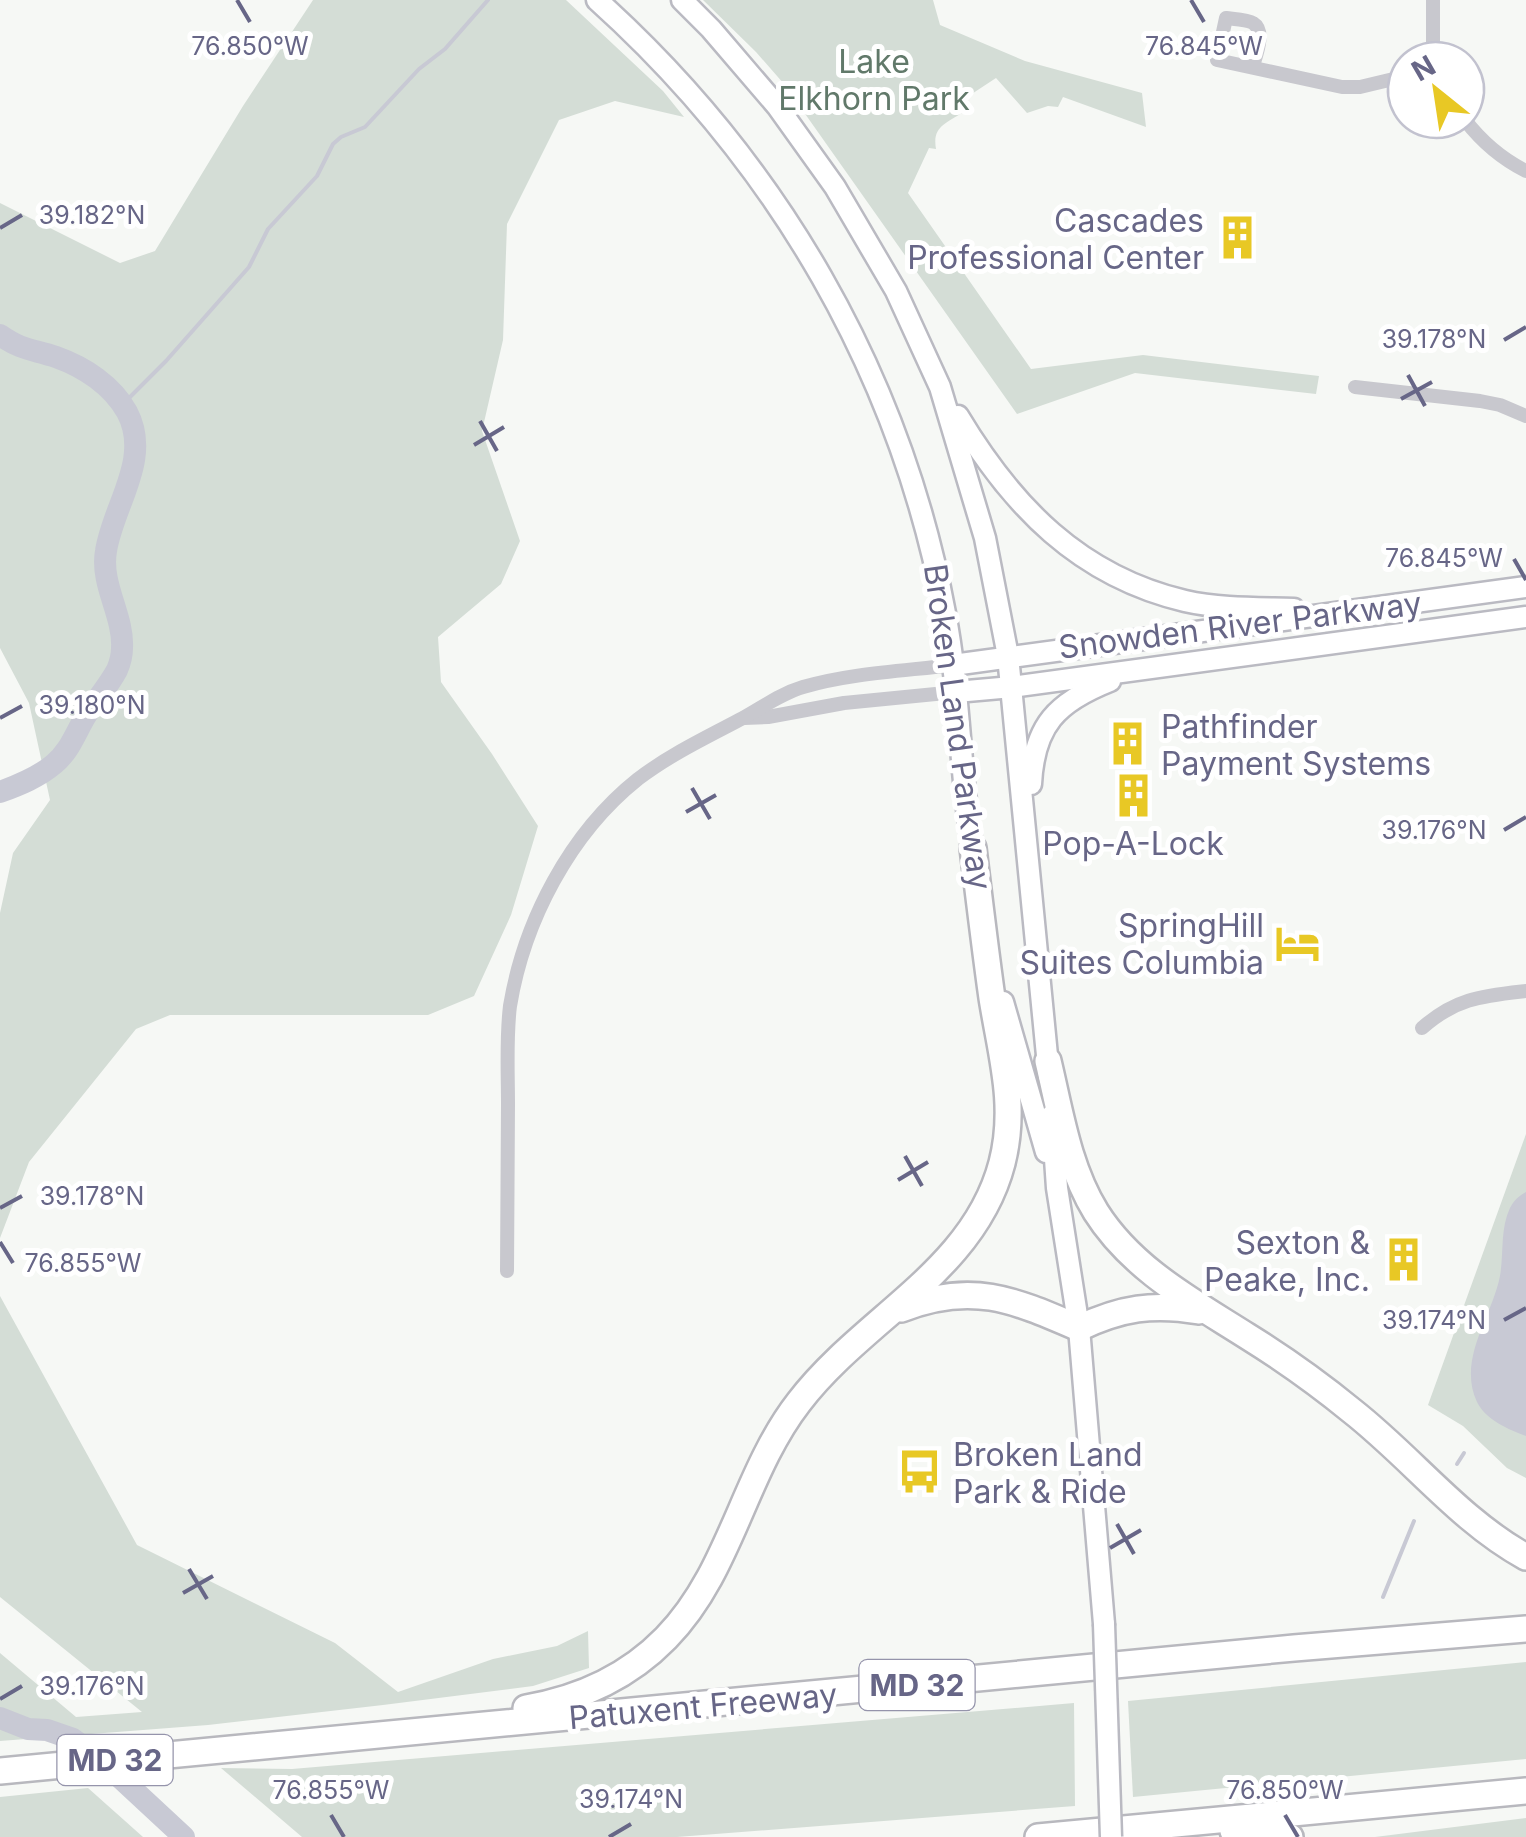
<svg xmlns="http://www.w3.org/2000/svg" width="1526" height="1837" font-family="Inter,sans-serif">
<rect width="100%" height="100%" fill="#f6f8f5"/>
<g fill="#d4ddd6">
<polygon points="313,0 566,0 663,91 684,117 615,101 559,120 507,224 503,340 482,431 520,541 501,584 438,637 441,682 492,754 538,826 511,915 474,996 428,1015 170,1015 136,1029 29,1162 0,1238 0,913 13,853 50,800 29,703 0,648 0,203 120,263 155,251 243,106"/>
<path d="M 703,0 L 933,0 L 940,25 L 1025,61 L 1142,93 L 1146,127 L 1063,97 L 1058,107 L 1048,106 L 1027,113 L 996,78 L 958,103 L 963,112 C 946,124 932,126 936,149 L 929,148 L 908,193 L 1031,369 L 1143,355 L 1319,376 L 1316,394 L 1135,373 L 1017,414 L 784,84 L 756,52 Z"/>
<polygon points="1526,1134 1526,1478 1507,1468 1463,1426 1428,1405"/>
<polygon points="0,1296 137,1545 335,1643 398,1692 493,1659 557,1646 588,1631 589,1668 533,1686 383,1705 208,1725 0,1741 0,1653 76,1717 142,1712 0,1597"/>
<polygon points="1526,1662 1526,1759 1133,1797 1128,1701"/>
<polygon points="1074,1703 1075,1806 677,1837 302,1837 221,1768 292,1769"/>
<polygon points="88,1788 143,1837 0,1837 0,1797"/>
<polygon points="1526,1818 1526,1837 1375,1837"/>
</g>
<path fill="#c8c9d4" d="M 1526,1192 L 1526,1436 C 1509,1430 1485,1419 1477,1402 C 1457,1359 1492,1317 1500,1276 C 1504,1253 1500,1229 1510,1208 C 1514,1200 1519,1196 1526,1192 Z"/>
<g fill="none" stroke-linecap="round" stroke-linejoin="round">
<g stroke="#c8c9d4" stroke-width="4">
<polyline points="122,405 166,361 249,267 268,229 317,176 333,144 341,137 365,127 419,69 445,49 488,0"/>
<polyline points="1457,1464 1464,1453"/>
<polyline points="1383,1597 1414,1521"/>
</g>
<g stroke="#c8c9d4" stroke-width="22">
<path d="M 0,335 C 23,351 32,349 56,357 C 84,367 112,385 127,412 C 152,459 113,505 106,551 C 100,584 124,616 122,648 C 122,655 120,663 117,670 C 109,685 97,699 87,714 C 76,731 71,750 54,764 C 39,777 19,785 0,792"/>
<polyline points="0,1718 28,1729 47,1730 73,1739 101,1760 184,1837"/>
</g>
<defs>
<g id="primary">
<path d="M 597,0 C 778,163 900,373 945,613 C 961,695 959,779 975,861"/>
<polyline points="682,0 711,29 777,106 835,187 896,291 940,387 985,538 1008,656 1049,1076"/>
<path d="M 958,416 C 1012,506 1079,576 1185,601 C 1220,609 1258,608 1294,609"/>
<polyline points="953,665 1526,587"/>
<polyline points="956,692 1012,687 1526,617"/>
<path d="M 1031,784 C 1034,725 1057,702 1110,681"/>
<polyline points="1003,1002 1046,1152"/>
<polyline points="1052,1115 1057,1188 1079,1328 1104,1624"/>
</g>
<g id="highway">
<path d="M 1048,1061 C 1060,1111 1068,1167 1096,1212 C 1132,1269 1192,1301 1247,1336 C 1284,1359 1319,1384 1352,1411 C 1412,1458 1459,1520 1526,1557"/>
<path d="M 901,1309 C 972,1281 1014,1300 1079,1328 C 1121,1308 1153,1303 1199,1311"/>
<path d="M 526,1708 C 579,1699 628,1677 666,1638 C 731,1572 743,1474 799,1402 C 863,1318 974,1271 1002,1163 C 1017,1105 1001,1055 992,998 C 985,948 979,898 973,848"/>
<polyline points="0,1771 1294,1648 1526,1629"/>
<polyline points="1233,1831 1276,1834 1290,1837"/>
<polyline points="1038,1837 1526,1791"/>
</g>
</defs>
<use href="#primary" stroke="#babac2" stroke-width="25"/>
<use href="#highway" stroke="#b8b8be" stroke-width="30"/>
<g stroke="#c8c8ce" stroke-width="14">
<polyline points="1433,0 1433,43 1438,60"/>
<path d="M 1253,66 C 1256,55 1266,31 1253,23 C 1247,19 1233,19 1226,18 L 1217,60 L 1342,87 L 1360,87 L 1406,76"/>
<path d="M 1465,120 C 1482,142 1500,158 1526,171"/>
<polyline points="1355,387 1480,401 1500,405 1526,416"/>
<polyline points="744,718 768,717 844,703 956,692"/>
<path d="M 1422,1028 C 1456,998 1482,996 1526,991"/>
<path d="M 507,1271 C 507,1216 508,1160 508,1104 C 508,1072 506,1038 510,1006 C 524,921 570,833 638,779 C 671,754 707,737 743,718 C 763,707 780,694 803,687 C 851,673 904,671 953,665"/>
</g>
<use href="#primary" stroke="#fff" stroke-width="20"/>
<use href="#highway" stroke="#fff" stroke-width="25"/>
<defs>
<polyline id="primary-bridge" points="1104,1624 1111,1837"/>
</defs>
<use href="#primary-bridge" stroke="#babac2" stroke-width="25" stroke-linecap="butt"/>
<use href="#primary-bridge" stroke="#fff" stroke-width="20"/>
</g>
<path fill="none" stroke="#676687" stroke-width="4" d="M 237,0 L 250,22M 1191,0 L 1204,22M 0,228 L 22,215M 1504,340 L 1526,327M 1408,375 L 1425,406M 1401,399 L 1432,382M 480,421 L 497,451M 474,445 L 504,427M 1514,559 L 1526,580M 0,718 L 22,706M 692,788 L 710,819M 686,812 L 716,795M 1504,830 L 1526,817M 905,1156 L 922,1186M 898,1180 L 928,1162M 0,1208 L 22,1196M 0,1242 L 13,1263M 1504,1320 L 1526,1308M 1117,1524 L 1134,1554M 1110,1548 L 1141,1530M 189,1569 L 207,1599M 183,1593 L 213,1576M 0,1699 L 22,1686M 331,1815 L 344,1837M 1285,1815 L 1298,1837M 609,1837 L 631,1824"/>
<defs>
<symbol id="building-bare" viewBox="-9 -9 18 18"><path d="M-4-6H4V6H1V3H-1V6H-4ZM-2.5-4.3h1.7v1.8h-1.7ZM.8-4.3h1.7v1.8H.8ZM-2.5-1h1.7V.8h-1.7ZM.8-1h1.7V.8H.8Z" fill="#e8c825" stroke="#fff" stroke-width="2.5" paint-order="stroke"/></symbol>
<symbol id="hotel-bare" viewBox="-9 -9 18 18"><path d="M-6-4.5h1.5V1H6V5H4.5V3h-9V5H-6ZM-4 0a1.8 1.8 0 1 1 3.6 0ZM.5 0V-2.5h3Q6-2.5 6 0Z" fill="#e8c825" stroke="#fff" stroke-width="2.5" paint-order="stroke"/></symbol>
<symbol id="bus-bare" viewBox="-9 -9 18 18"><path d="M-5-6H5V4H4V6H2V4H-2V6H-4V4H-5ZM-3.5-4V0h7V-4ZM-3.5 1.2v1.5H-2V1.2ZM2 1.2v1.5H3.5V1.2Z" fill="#e8c825" stroke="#fff" stroke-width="2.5" paint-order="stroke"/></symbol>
</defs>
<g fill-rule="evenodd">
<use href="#building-bare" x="1206" y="206" width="63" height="63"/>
<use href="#building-bare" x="1096" y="712" width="63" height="63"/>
<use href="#building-bare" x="1102" y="764" width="63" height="63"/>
<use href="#hotel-bare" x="1266" y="912" width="63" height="63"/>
<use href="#building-bare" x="1372" y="1228" width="63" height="63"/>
<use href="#bus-bare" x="888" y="1440" width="63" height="63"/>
</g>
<g text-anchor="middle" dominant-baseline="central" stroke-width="10" stroke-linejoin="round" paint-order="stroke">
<g fill="#fff" stroke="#9594ab" stroke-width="2.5">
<rect x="859.5" y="1660" width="115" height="50" rx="8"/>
<rect x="57.5" y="1735" width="115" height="50" rx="8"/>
</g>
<g font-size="30" font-weight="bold" fill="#676687">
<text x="917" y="1685">MD 32</text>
<text x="115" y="1760">MD 32</text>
</g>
<g font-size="32" fill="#61796a" stroke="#fff">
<text x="874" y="61">Lake<tspan x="874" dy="37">Elkhorn Park</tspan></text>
</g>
<g font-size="32" fill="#676687" stroke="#fff" text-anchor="end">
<text x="1204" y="220">Cascades<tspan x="1204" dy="37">Professional Center</tspan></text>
<text x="1161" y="726" text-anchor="start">Pathfinder<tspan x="1161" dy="37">Payment Systems</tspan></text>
<text x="1133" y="843" text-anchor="middle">Pop-A-Lock</text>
<text x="1264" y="925">SpringHill<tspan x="1264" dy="37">Suites Columbia</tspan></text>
<text x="1370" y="1242">Sexton &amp;<tspan x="1370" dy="37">Peake, Inc.</tspan></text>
<text x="953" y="1454" text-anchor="start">Broken Land<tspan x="953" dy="37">Park &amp; Ride</tspan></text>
</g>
<g font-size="32" fill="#676687" stroke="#fff">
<text transform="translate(1240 625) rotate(-7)">Snowden River Parkway</text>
<text transform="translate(958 727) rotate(82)">Broken Land Parkway</text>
<text transform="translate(703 1706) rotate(-5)">Patuxent Freeway</text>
</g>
</g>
<g font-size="25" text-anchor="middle" fill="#676687" stroke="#fff" stroke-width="10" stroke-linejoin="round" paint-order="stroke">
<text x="1204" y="55">76.845°W</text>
<text x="250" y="55">76.850°W</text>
<text x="92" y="224">39.182°N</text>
<text x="1434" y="348">39.178°N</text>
<text x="1444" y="567">76.845°W</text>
<text x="92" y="714">39.180°N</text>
<text x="1434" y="839">39.176°N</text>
<text x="92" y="1205">39.178°N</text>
<text x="83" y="1272">76.855°W</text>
<text x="1434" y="1329">39.174°N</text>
<text x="92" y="1695">39.176°N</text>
<text x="331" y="1799">76.855°W</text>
<text x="1285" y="1799">76.850°W</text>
<text x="631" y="1808">39.174°N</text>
</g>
<g transform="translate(1436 90) rotate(330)"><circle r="48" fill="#ffffff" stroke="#c2c2cf" stroke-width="2.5"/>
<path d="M0-8L18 38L0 25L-18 38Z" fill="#e8c825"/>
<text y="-15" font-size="28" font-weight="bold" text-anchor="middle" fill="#676687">N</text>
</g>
</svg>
